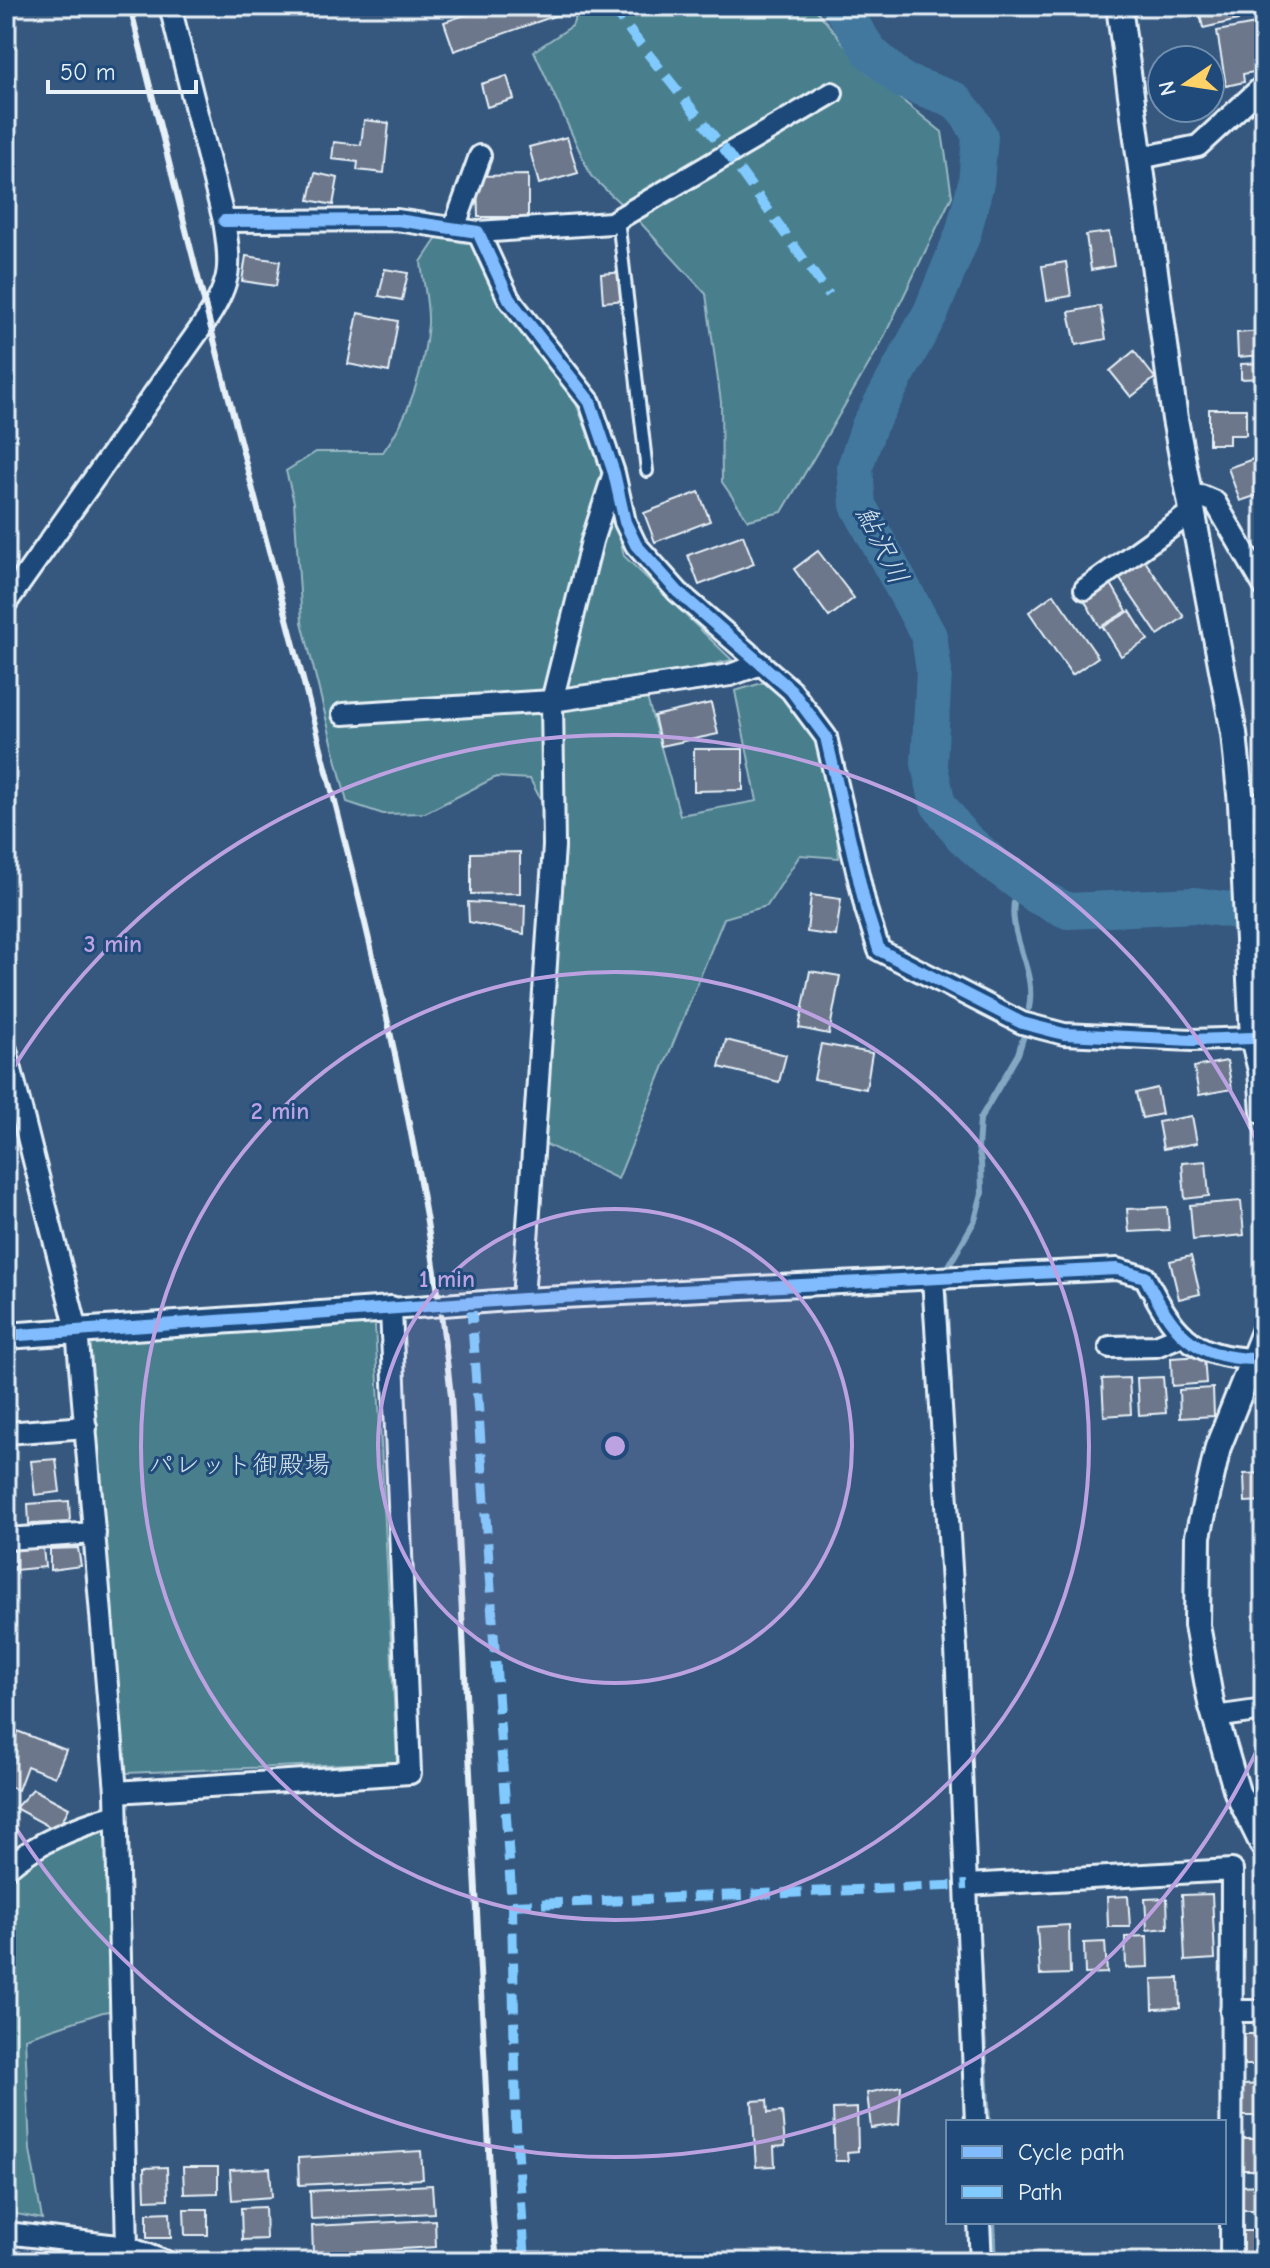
<svg xmlns="http://www.w3.org/2000/svg" width="1270" height="2268" font-family="'Comic Neue','Klee One',sans-serif">
<rect width="100%" height="100%" fill="#36587f"/>
<filter id="ink" filterUnits="userSpaceOnUse"><feTurbulence type="fractalNoise" baseFrequency=".0125" numOctaves="2"/><feDisplacementMap in="SourceGraphic" scale="16" xChannelSelector="R" yChannelSelector="G"/><feConvolveMatrix kernelMatrix="1 2 1 2 8 2 1 2 1" color-interpolation-filters="sRGB"/></filter>
<g filter="url(#ink)">
<g fill="#497e8c" stroke="#98b8c2" stroke-width="2">
<polygon points="580,6 813,6 867,72 942,132 952,196 880,345 782,512 748,520 722,482 721,402 706,294 637,219 591,176 534,51 572,26"/>
<path d="M 437,238 L 472,244 L 528,316 L 571,390 L 609,490 L 624,556 L 732,660 L 642,680 L 680,815 L 757,801 L 735,691 L 769,681 L 829,753 L 839,858 L 800,855 L 767,906 L 724,918 L 618,1179 L 541,1142 L 556,935 L 566,848 L 530,779 L 496,777 L 425,813 L 383,814 L 347,802 L 302,622 L 294,502 L 286,471 L 316,452 L 383,452 C 410,416 424,369 428,324 C 429,304 423,282 421,262 Z"/>
<polygon points="374,1305 397,1762 126,1773 83,1329"/>
<polygon points="116,1815 121,2009 103,2012 25,2038 30,2150 42,2219 6,2212 6,1874"/>
</g>
<g fill="none" stroke-linecap="round" stroke-linejoin="round">
<g stroke="#84a8c2" stroke-width="6">
<path d="M 1020,883 C 998,927 1038,964 1029,1008"/>
<polyline points="946,1271 975,1220 982,1193 981,1161 978,1148 980,1119 1018,1054 1025,1032"/>
<polyline points="945,1295 950,1386"/>
<polyline points="978,1942 988,2122"/>
<polyline points="993,2222 995,2262"/>
</g>
<polyline stroke="#42789e" stroke-width="36" points="840,6 870,52 903,81 955,100 970,118 980,136 976,183 963,234 931,312 869,426 855,467 858,505 929,636 934,671 929,763 938,804 962,836 990,861 1037,896 1068,911 1195,905 1264,915"/>
</g>
<g fill="#6c778b" stroke="#e8f1f8" stroke-width="2">
<polygon points="491,6 579,6 580,7 454,51 444,22"/>
<polygon points="1215,6 1235,6 1238,20 1203,28 1199,9"/>
<polygon points="1256,24 1264,70 1243,74 1244,82 1226,86 1217,31"/>
<polygon points="507,76 514,99 487,107 481,84"/>
<polygon points="364,120 389,123 384,173 357,170 358,162 332,159 334,142 361,145"/>
<polygon points="567,137 578,173 539,184 529,147"/>
<polygon points="315,173 338,178 333,205 309,200"/>
<polygon points="528,175 528,217 478,217 477,176"/>
<polygon points="1109,232 1114,266 1091,270 1086,235"/>
<polygon points="246,256 280,261 276,286 242,281"/>
<polygon points="1066,262 1071,296 1047,300 1042,266"/>
<polygon points="385,269 408,273 402,300 379,296"/>
<polygon points="624,272 626,300 603,302 601,274"/>
<polygon points="1100,306 1106,339 1076,345 1069,312"/>
<polygon points="358,313 398,321 389,372 348,364"/>
<polygon points="1262,331 1264,355 1238,357 1237,333"/>
<polygon points="1134,351 1155,378 1131,397 1110,371"/>
<polygon points="1264,363 1264,378 1241,379 1241,364"/>
<polygon points="1209,409 1246,409 1246,435 1229,435 1229,444 1209,444"/>
<polygon points="1264,455 1264,493 1240,501 1228,468"/>
<polygon points="699,492 710,521 655,542 644,513"/>
<polygon points="743,535 754,564 699,585 688,555"/>
<polygon points="818,551 854,598 829,617 794,569"/>
<polygon points="1140,554 1184,617 1158,635 1115,572"/>
<polygon points="1110,582 1127,611 1100,627 1083,598"/>
<polygon points="1054,594 1098,657 1072,675 1029,612"/>
<polygon points="1130,611 1148,640 1121,656 1103,627"/>
<polygon points="711,703 718,734 661,746 654,716"/>
<polygon points="694,749 743,749 743,790 694,791"/>
<polygon points="520,852 520,893 471,894 471,853"/>
<polygon points="811,895 841,899 836,936 807,932"/>
<polygon points="468,902 525,905 524,934 469,922"/>
<polygon points="810,971 840,976 829,1034 799,1028"/>
<polygon points="726,1040 786,1055 779,1082 719,1067"/>
<polygon points="821,1044 872,1053 866,1089 814,1079"/>
<polygon points="1227,1061 1232,1089 1199,1095 1194,1067"/>
<polygon points="1157,1088 1162,1114 1142,1118 1136,1093"/>
<polygon points="1192,1116 1197,1143 1163,1149 1158,1122"/>
<polygon points="1206,1161 1209,1196 1185,1199 1182,1163"/>
<polygon points="1241,1201 1244,1235 1193,1240 1190,1205"/>
<polygon points="1167,1207 1169,1230 1129,1232 1127,1209"/>
<polygon points="1191,1256 1200,1294 1179,1299 1170,1261"/>
<polygon points="1204,1356 1206,1383 1172,1386 1171,1358"/>
<polygon points="1163,1377 1166,1413 1139,1415 1137,1378"/>
<polygon points="1129,1378 1131,1414 1104,1416 1102,1379"/>
<polygon points="1213,1388 1214,1416 1180,1418 1179,1390"/>
<polygon points="1257,1432 1264,1432 1264,1459 1259,1460"/>
<polygon points="56,1459 60,1492 35,1495 31,1461"/>
<polygon points="1264,1473 1264,1501 1245,1502 1244,1474"/>
<polygon points="69,1501 70,1522 29,1524 28,1504"/>
<polygon points="43,1548 45,1567 15,1570 15,1549"/>
<polygon points="78,1548 81,1566 50,1570 50,1549"/>
<polygon points="17,1731 66,1750 55,1777 27,1766 18,1790 6,1785 6,1760"/>
<polygon points="33,1789 69,1808 57,1831 15,1808"/>
<polygon points="1212,1894 1215,1959 1185,1961 1182,1895"/>
<polygon points="1128,1896 1130,1927 1108,1927 1107,1897"/>
<polygon points="1167,1898 1168,1928 1147,1930 1145,1899"/>
<polygon points="1069,1925 1070,1974 1040,1975 1037,1927"/>
<polygon points="1147,1936 1148,1967 1126,1968 1125,1937"/>
<polygon points="1105,1942 1107,1973 1085,1974 1084,1943"/>
<polygon points="1179,1978 1180,2008 1153,2009 1152,1979"/>
<rect x="1244" y="2034" width="20" height="31"/>
<polygon points="1264,2084 1264,2116 1242,2116 1242,2085"/>
<polygon points="901,2086 899,2124 871,2128 867,2093"/>
<polygon points="767,2100 768,2113 782,2112 785,2146 774,2147 775,2166 756,2167 752,2101"/>
<polygon points="857,2108 858,2151 847,2152 848,2161 835,2161 833,2109"/>
<rect x="1237" y="2139" width="26" height="31"/>
<polygon points="421,2151 423,2179 299,2185 298,2158"/>
<polygon points="167,2167 168,2199 145,2200 144,2168"/>
<polygon points="183,2167 218,2167 218,2193 184,2194"/>
<polygon points="270,2168 272,2197 232,2200 230,2170"/>
<polygon points="432,2185 434,2213 311,2219 310,2191"/>
<polygon points="1264,2185 1264,2210 1238,2210 1237,2186"/>
<polygon points="265,2207 266,2239 242,2240 241,2208"/>
<polygon points="184,2209 208,2209 208,2235 185,2235"/>
<polygon points="170,2212 171,2238 147,2238 147,2213"/>
<polygon points="435,2220 436,2247 313,2254 312,2226"/>
<rect x="1236" y="2231" width="20" height="28"/>
</g>
<g fill="none" stroke-linecap="round" stroke-linejoin="round">
<defs>
<polyline id="service" points="618,219 647,471"/>
<g id="minor">
<polyline points="1140,158 1198,146 1264,85"/>
<polyline points="224,221 397,220 478,232 509,299 590,402 614,473 625,522 636,545 678,592 791,690 826,737 866,909 879,950 1022,1023 1064,1034 1192,1040 1253,1038"/>
<polyline points="454,228 480,156"/>
<polyline points="478,232 611,223 832,93"/>
<polyline points="1189,497 1201,496 1215,502 1264,586"/>
<polyline points="1085,589 1192,512"/>
<path d="M 6,603 L 207,319 C 232,281 231,265 224,221 L 170,6"/>
<polyline points="343,714 552,701 730,675 761,664"/>
<polyline points="1241,804 1264,805"/>
<polyline points="6,1050 77,1330 116,1792 127,2247"/>
<polyline points="933,1278 956,1649 976,2122"/>
<polyline points="523,1299 554,846 552,701 592,541 613,476"/>
<polyline points="1110,1347 1156,1346 1183,1335"/>
<polyline points="6,1433 86,1427"/>
<polyline points="6,1539 95,1533"/>
<polyline points="1215,1717 1264,1710"/>
<path d="M 116,1792 L 410,1773 L 391,1309 L 523,1299 L 1117,1269 L 1145,1277 C 1173,1331 1189,1357 1255,1359"/>
<path d="M 6,1869 C 38,1841 76,1827 116,1815"/>
<polyline points="967,1885 1232,1870 1231,2262"/>
<polyline points="1231,2011 1264,2011"/>
<polyline points="979,2222 981,2262"/>
<polyline points="6,2233 127,2247 166,2262"/>
</g>
<g id="tertiary">
<polyline points="1119,6 1175,419 1234,733 1241,804 1253,1038 1261,1070 1264,1112"/>
<polyline points="1264,1332 1218,1447 1198,1536 1197,1625 1211,1703 1237,1792 1264,1847"/>
<polyline points="6,1336 391,1309"/>
</g>
</defs>
<use href="#service" stroke="#e8f1f8" stroke-width="16"/>
<use href="#minor" stroke="#e8f1f8" stroke-width="26"/>
<use href="#tertiary" stroke="#e8f1f8" stroke-width="30"/>
<use href="#service" stroke="#1f4a7a" stroke-width="10"/>
<use href="#minor" stroke="#1f4a7a" stroke-width="20"/>
<use href="#tertiary" stroke="#1f4a7a" stroke-width="24"/>
<path stroke="#e8f1f8" stroke-width="6" d="M 130,6 C 180,208 231,410 285,611 C 353,869 423,1129 451,1396 L 492,2209 L 497,2262"/>
<g stroke="#80caff" stroke-width="10" stroke-dasharray="20 10" stroke-linecap="butt">
<polyline points="610,6 728,154 829,295"/>
<polyline points="471,1303 512,1905 516,2126 525,2262"/>
<polyline points="512,1905 967,1885"/>
</g>
<defs>
<g id="cycleway">
<polyline points="224,221 397,220 478,232 509,299 590,402 614,473 625,522 636,545 678,592 791,690 826,737 866,909 879,950 1022,1023 1064,1034 1192,1040 1253,1038"/>
<path d="M 6,1336 L 523,1299 L 1117,1269 L 1145,1277 C 1173,1331 1189,1357 1255,1359"/>
</g>
</defs>
<use href="#cycleway" stroke="#1f4a7a" stroke-width="17"/>
<use href="#cycleway" stroke="#80bcff" stroke-width="12"/>
</g>
</g>
<circle cx="615" cy="1446" r="237" fill="#bca2e1" fill-opacity=".12"/>
<g fill="none" stroke="#bca2e1" stroke-width="4">
<circle cx="615" cy="1446" r="237"/>
<circle cx="615" cy="1446" r="474"/>
<path d="M1264 1735A710 710 0 0 1 6 1812M6 1080A710 710 0 0 1 1264 1157"/>
</g>
<g text-anchor="middle" dominant-baseline="central" stroke-width="6" stroke-linejoin="round" paint-order="stroke">
<g font-size="26" fill="#d0e0e8" stroke="#1f4a7a">
<text x="239" y="1465">パレット御殿場</text>
</g>
<g font-size="28" font-style="italic" fill="#cfdfea" stroke="#1f4a7a">
<text transform="translate(882 545) rotate(64)">鮎沢川</text>
</g>
</g>
<circle cx="615" cy="1446" r="12" fill="#bca2e1" stroke="#1f4a7a" stroke-width="4"/>
<g font-size="24" text-anchor="middle" font-weight="bold" fill="#bca2e1" stroke="#1f4a7a" stroke-width="6" stroke-linejoin="round" paint-order="stroke">
<text x="113" y="952">3 min</text>
<text x="280" y="1119">2 min</text>
<text x="447" y="1287">1 min</text>
</g>
<rect width="1270" height="2268" fill="none" stroke="#1f4a7a" stroke-width="32"/>
<rect x="16" y="16" width="1238" height="2236" fill="none" stroke="#e8f1f8" stroke-width="3" filter="url(#ink)"/>
<rect x="946" y="2120" width="280" height="104" fill="#1f4a7a" stroke="#6f8dac" stroke-width="2"/>
<rect x="962" y="2146" width="40" height="12" fill="#80bcff" stroke="#6f8dac" stroke-width="2"/>
<text x="1018" y="2160" font-size="24" fill="#e8f1f8">Cycle path</text>
<rect x="962" y="2186" width="40" height="12" fill="#80caff" stroke="#6f8dac" stroke-width="2"/>
<text x="1018" y="2200" font-size="24" fill="#e8f1f8">Path</text>
<g transform="translate(1186 84) rotate(257)"><circle r="38" fill="#1f4a7a" stroke="#6f8dac" stroke-width="2"/>
<path d="M0-6L14 30L0 20L-14 30Z" fill="#ffd166"/>
<text y="-12" font-size="22" font-weight="bold" text-anchor="middle" fill="#e8f1f8">N</text>
</g>
<path d="M48 80v12h148v-12" fill="none" stroke="#e8f1f8" stroke-width="4"/>
<text x="60" y="80" font-size="24" fill="#e8f1f8" stroke="#1f4a7a" stroke-width="6" paint-order="stroke">50 m</text>
</svg>
